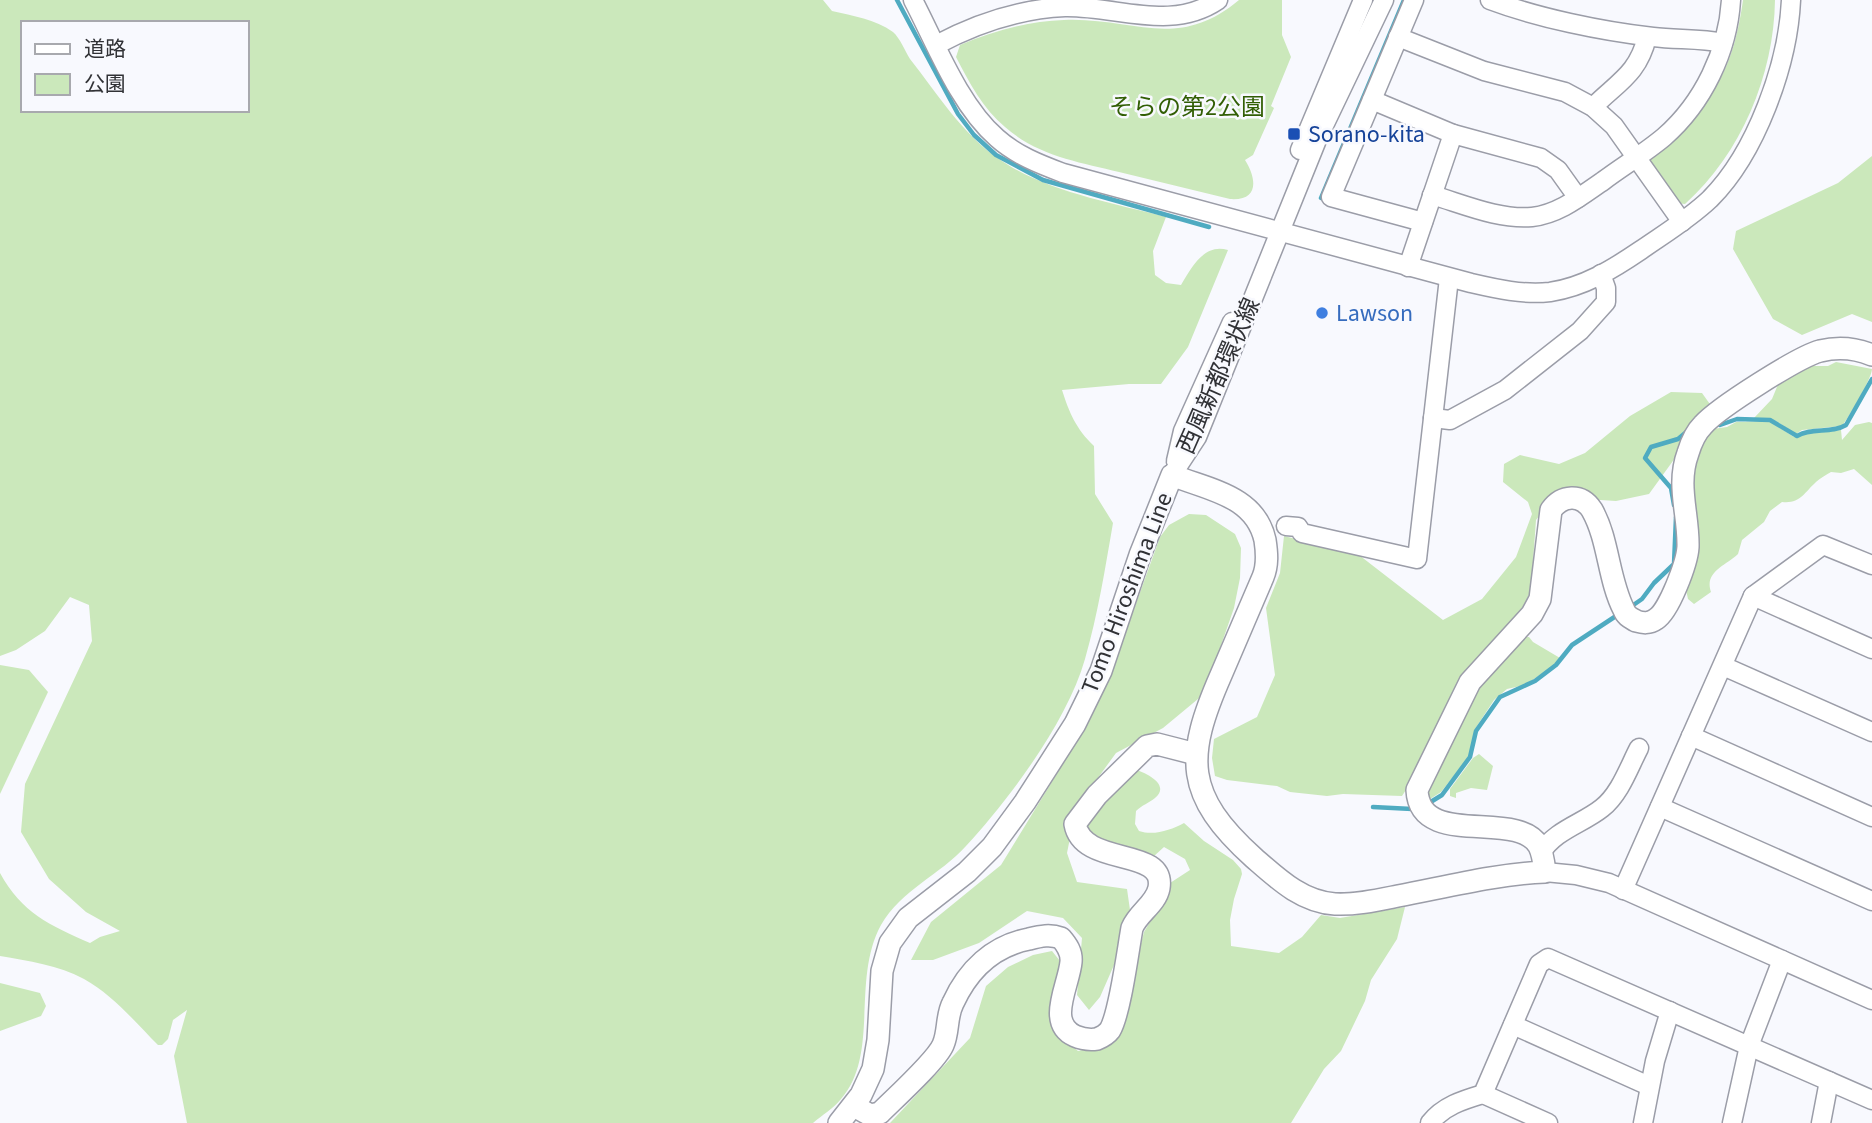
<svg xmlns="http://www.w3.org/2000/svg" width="1872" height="1123" font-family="'Source Sans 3','Noto Sans JP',sans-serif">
<rect width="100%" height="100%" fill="#f8f9fe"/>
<g fill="#cbe8bb" fill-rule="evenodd">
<path d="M 0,0 L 823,0 L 832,11 C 853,16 875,19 893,32 C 900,38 905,51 910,59 C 937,93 962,134 999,159 C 1044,191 1112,203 1166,217 L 1153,251 L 1155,275 L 1166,283 L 1181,285 C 1192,267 1204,243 1228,250 L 1188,347 L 1161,384 L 1129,384 L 1062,390 C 1069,412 1076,429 1094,446 L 1095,494 L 1113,523 C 1105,569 1098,614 1085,659 C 1067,722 1010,798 966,846 C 940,875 901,890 881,925 C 851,980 880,1054 841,1099 C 834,1108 822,1115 813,1123 L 187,1123 L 174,1056 L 187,1010 L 173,1020 L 168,1039 L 162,1045 L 158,1045 C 135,1022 113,995 84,979 C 59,965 28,961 0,956 L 0,873 C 22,913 49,925 90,943 L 100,937 L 120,931 L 86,912 L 49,879 L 21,832 L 25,784 L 92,641 L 89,605 L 70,597 L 45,631 L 16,650 L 0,656 ZM 23,23 L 247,23 L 247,110 L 23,110 Z"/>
<path d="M 1239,0 L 1282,0 L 1282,35 L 1291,57 L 1271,106 L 1274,108 L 1253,155 L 1245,160 C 1257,179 1259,201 1230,199 C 1193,190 1156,181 1119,172 C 1079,162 1038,156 1005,127 C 983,109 969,82 956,57 L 960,45 C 993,31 1028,21 1064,20 C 1133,17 1177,52 1239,0 Z"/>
<path d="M 1743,0 L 1775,0 C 1774,75 1741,154 1685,204 L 1676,203 L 1649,165 L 1651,154 C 1669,137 1689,120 1705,101 C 1729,73 1738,36 1743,0 Z"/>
<polygon points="1872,156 1872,322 1852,314 1802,335 1773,319 1733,249 1736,231 1838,183"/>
<path d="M 1836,362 L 1872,369 C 1872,378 1849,417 1842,426 L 1802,430 L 1796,434 L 1776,421 L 1754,418 L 1772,399 L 1779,382 L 1811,366 L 1828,366 Z"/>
<polygon points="1671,392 1702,393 1712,407 1649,494 1616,501 1554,497 1536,520 1531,590 1515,624 1402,796 1343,794 1327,796 1290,792 1277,786 1227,780 1215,776 1212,758 1214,739 1257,717 1275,675 1266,608 1280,573 1284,536 1359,555 1443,620 1482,599 1516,557 1532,514 1528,502 1503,482 1504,464 1520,455 1559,464 1585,453 1630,416"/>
<path d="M 1769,421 L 1794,437 L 1808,433 L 1841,430 L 1842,440 L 1855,425 L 1869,422 L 1872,423 L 1872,485 L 1854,469 L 1841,473 L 1831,472 C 1826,475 1820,478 1816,482 C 1804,493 1800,504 1782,502 L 1770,511 L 1764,522 L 1742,540 L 1738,554 C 1725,566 1704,572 1711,592 L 1694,604 L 1688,599 L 1686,590 L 1687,484 L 1705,430 L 1727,427 L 1736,422 Z"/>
<polygon points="1189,514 1206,515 1235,534 1241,548 1240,578 1234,608 1204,694 1163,728 1116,753 1076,808 1067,853 1077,882 1127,889 1132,924 1100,997 1089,1010 1077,995 1082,938 1063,918 1027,911 979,943 933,960 911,960 931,922 1001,865 1086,726 1107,684 1160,537 1169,525"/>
<polygon points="1521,637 1529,637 1533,642 1560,658 1556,664 1525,685 1507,689 1494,700 1475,729 1469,757 1441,792 1427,801 1424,784 1470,690"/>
<polygon points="0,665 29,670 48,692 0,794"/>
<polygon points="1479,754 1493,766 1487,790 1471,788 1456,793 1456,798 1450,796 1450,789 1473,758"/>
<path d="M 1132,769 C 1143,771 1172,784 1155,798 C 1149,803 1142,805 1136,811 L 1135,824 L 1139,831 C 1154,836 1171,830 1184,823 L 1204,841 L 1233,860 L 1241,869 L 1242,874 L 1234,899 L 1230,920 L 1231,946 L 1279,953 L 1302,937 L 1321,915 L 1340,918 L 1405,907 L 1397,939 L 1371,980 L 1365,1001 L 1341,1051 L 1324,1069 L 1291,1123 L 890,1123 L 970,1038 L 986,986 L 1008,967 L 1033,955 L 1052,951 L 1060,961 L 1053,1008 L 1054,1032 L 1078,1051 L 1111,1043 L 1123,1013 L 1144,932 L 1167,893 L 1170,883 L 1190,870 L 1185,859 L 1164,847 L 1153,857 L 1102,845 L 1084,826 Z"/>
<polygon points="0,983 40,993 46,1006 41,1016 0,1031"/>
</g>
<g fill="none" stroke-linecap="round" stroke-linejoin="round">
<g stroke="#4fabc1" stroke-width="4.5">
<polyline points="897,0 958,114 974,135 996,155 1043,180 1209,227"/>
<polyline points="1321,198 1404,0"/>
<path d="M 1720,425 L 1737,419 L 1770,420 L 1797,436 C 1812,427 1831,434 1846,425 L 1872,379"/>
<polyline points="1674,505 1671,488 1645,458 1651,447 1678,439 1690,429"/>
<polyline points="1629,608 1642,599 1654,583 1674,564 1676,517"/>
<polyline points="1429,803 1442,795 1470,757 1476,731 1500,697 1535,681 1556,665 1572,645 1619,614"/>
<polyline points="1373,807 1412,809 1417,807"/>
</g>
<defs>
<g id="minor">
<path d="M 913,0 C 936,44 959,105 997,138 C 1016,155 1039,164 1063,173 L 1471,283 C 1497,289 1523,295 1550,292 C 1584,287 1613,269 1641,250 C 1664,234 1689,219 1710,199 C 1756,153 1788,65 1791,0"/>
<polyline points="1414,0 1331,197 1423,222"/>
<path d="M 1490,0 C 1538,18 1601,31 1653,37 C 1676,40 1700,38 1723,43"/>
<polyline points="1398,37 1484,71 1565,92 1593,107 1614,126 1682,222"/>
<path d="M 936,45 C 977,23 1019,9 1065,7 C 1118,6 1171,32 1218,0"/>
<polyline points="1372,100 1453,134"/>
<path d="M 1593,107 C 1618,82 1638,74 1647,37"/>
<polyline points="1300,150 1363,0"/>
<path d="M 1432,195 C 1463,204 1499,220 1532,217 C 1559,214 1581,196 1603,181 C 1623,166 1645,153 1664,137 C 1703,103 1728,51 1731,0"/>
<polyline points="1408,267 1453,134 1541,158 1558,170 1578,198"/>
<polyline points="1433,418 1450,420 1505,390 1580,331 1606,302 1606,288 1601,274"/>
<polyline points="1176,461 1183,431 1232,322"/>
<polyline points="1172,475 1197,437 1317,140 1384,0"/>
<polyline points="1286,526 1298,527 1302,533 1417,559 1449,278"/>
<polyline points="1753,596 1872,649"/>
<polyline points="1723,666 1872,732"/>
<polyline points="1691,736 1872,817"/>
<polyline points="1660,807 1872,901"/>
<path d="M 1541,853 C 1555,830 1582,824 1602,808 C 1620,794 1629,767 1639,748"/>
<polyline points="1545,872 1576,875 1609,883 1872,1000"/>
<polyline points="1623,890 1753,596 1823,545 1872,565"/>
<polyline points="1513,1025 1649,1086"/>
<polyline points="1483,1094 1548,1123"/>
<path d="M 1430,1123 C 1443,1106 1463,1100 1483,1094 L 1539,964 L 1548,958 L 1872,1100"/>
<polyline points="1643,1123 1655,1061 1670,1011"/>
<polyline points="1732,1123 1749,1046 1782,960"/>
<polyline points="1821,1123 1829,1081"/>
</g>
<g id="major">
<path d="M 854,1106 L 870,1115 L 880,1113 C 894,1099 936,1061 943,1045 C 949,1032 946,1016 953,1003 C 968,970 993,946 1029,939 C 1041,936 1050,934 1061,938 C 1067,945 1072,952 1071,962 C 1069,985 1046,1023 1075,1036 C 1082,1039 1090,1040 1097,1039 C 1102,1037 1107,1034 1110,1030 C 1120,1013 1128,950 1132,928 C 1138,913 1156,904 1159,888 C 1166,846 1083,868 1075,824 L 1097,795 L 1147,746 L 1157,744 L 1196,754"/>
<path d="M 839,1123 L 861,1095 L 873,1069 L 878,1040 L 882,971 L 890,943 L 908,918 L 967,872 L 992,847 L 1025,802 L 1075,724 L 1101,671 L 1140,555 L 1172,475 C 1208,490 1255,495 1265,540 C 1267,553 1268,565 1263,577 C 1249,610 1235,642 1221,675 C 1185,757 1184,795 1254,858 C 1278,879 1302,902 1335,904 C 1356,905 1378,900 1398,896 C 1446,887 1496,874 1545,872 C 1544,864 1543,854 1539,846 C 1517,808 1420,850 1417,790 L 1470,682 L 1532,614 L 1540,599 L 1551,510 C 1562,495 1581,493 1592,510 C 1609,540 1608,579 1624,610 C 1626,616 1631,618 1636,621 C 1643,623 1649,624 1656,619 C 1669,611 1687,563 1688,547 C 1689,515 1676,485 1688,453 C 1691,443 1696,432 1703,425 C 1718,408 1798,357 1820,351 C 1837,347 1855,348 1872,355"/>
</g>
</defs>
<use href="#minor" stroke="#9b9da8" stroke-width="21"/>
<use href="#major" stroke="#9b9da8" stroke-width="24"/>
<use href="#minor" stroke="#fff" stroke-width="18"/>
<use href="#major" stroke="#fff" stroke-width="21"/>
</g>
<rect fill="#1a4fb4" stroke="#f8f9fe" stroke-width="2.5" x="1287" y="127" width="14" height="14" rx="3.5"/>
<circle fill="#3f7fe0" stroke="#f8f9fe" stroke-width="2.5" cx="1322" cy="313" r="7"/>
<g text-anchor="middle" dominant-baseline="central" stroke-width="5" stroke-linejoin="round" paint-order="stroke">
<g font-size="24" fill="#315e04" stroke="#f8f9fe">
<text x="1187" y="107">そらの第2公園</text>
</g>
<g font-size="24" fill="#164399" stroke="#f8f9fe" text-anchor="start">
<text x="1308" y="134">Sorano-kita</text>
</g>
<g font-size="24" fill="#366cbe" stroke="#f8f9fe" text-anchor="start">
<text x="1336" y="313">Lawson</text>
</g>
<g font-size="24" fill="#313236" stroke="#f8f9fe">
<text transform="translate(1219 376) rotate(-66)">西風新都環状線</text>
<text transform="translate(1127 593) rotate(-69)">Tomo Hiroshima Line</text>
</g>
</g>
<rect x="21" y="21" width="228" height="91" fill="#f8f9fe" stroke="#a8a9ae" stroke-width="2"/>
<rect x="35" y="44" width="35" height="10" fill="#ffffff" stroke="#a8a9ae" stroke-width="2"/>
<text x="84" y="56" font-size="21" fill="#313236">道路</text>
<rect x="35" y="74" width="35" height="21" fill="#cbe8bb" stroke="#a8a9ae" stroke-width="2"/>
<text x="84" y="91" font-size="21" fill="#313236">公園</text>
</svg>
